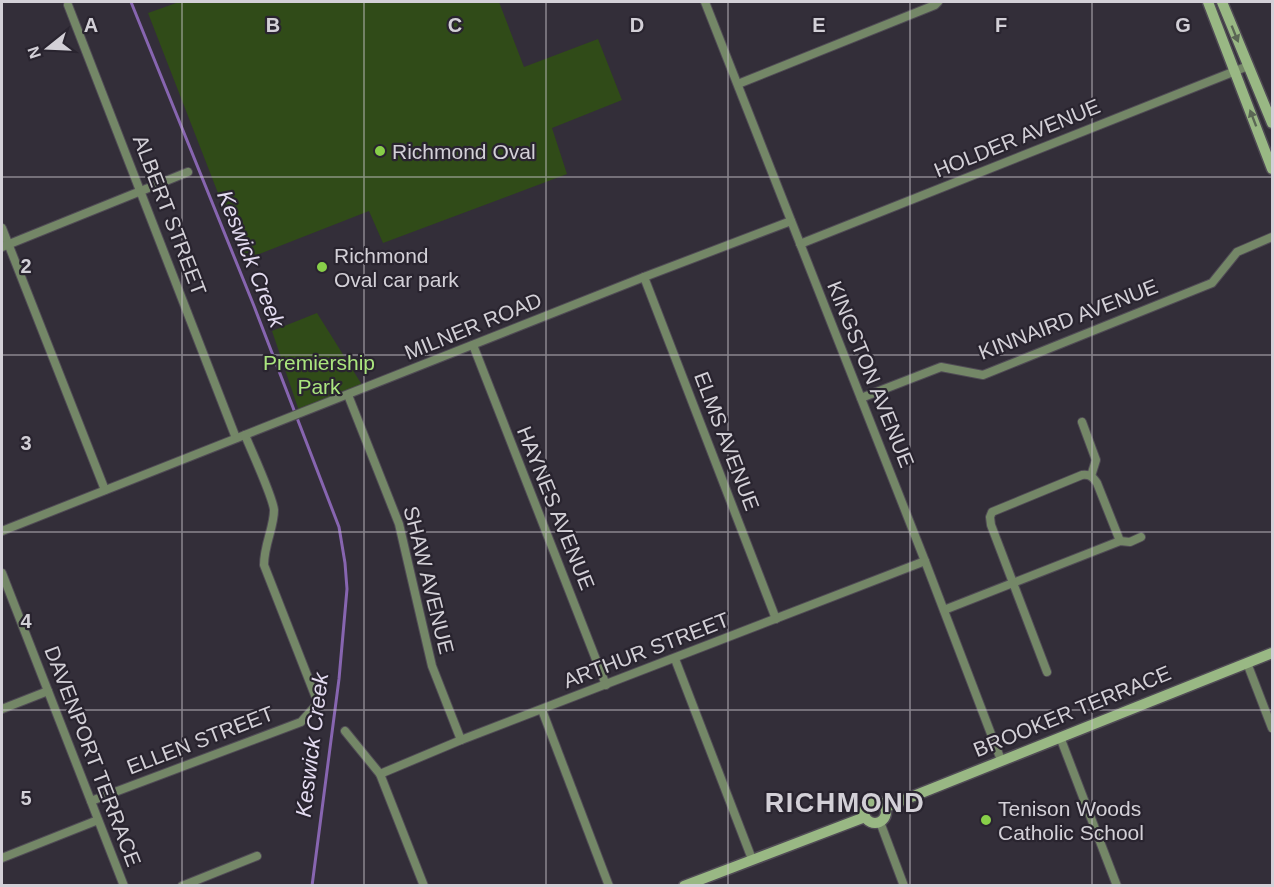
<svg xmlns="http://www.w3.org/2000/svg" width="1274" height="887" font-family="Helvetica,sans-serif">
<rect width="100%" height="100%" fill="#332e39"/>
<g fill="#304b18">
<polygon points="179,2 499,2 524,67 598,39 622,100 552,128 567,174 383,243 369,211 244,260 148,13"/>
<polygon points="317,313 364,388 300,414 272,331"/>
</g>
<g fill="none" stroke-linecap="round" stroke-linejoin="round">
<polyline stroke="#8765b0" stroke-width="3" points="131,2 254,306 339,527 345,563 347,589 339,679 312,886"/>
<defs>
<g id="street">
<polyline points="705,2 925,561 1001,760"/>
<polyline points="68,5 236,438"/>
<polyline points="738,84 935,5 938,2"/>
<polyline points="2,228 105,490"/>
<polyline points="800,244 1248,66"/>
<polyline points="2,247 188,172"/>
<polyline points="644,277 776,619"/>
<polyline points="473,345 606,685"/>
<polyline points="348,395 399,524 432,666 461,740"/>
<polyline points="861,398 941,367 983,375 1212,283 1237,252 1272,237"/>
<polyline points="1082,422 1096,460 1091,476"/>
<polyline points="2,531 644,277 791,221"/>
<polyline points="2,573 124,886"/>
<polyline points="944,610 1120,541 1130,542 1141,537"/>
<polyline points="675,659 752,859"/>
<polyline points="1247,663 1272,728"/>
<path d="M 1047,672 L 991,525 L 990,517 L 992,512 L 1082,475 C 1090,474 1093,477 1097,483 L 1120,541"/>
<polyline points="2,709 48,691"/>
<polyline points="542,710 609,886"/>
<polyline points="345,731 380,774"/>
<polyline points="1060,737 1117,886"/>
<path d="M 91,801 L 301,722 L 318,703 L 264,565 C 264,544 274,528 274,510 C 273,497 251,450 245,435"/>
<polyline points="880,822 904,886"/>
<polyline points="2,858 98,820"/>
<polyline points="182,886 257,856"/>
<polyline points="424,886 380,774 461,740 925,561"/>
</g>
<g id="secondary">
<polyline points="1208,2 1272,169"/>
<polyline points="1222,2 1272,123"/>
<circle cx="875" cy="812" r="11"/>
<polyline points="886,807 1272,653"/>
<polyline points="684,886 865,817"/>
</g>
</defs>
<use href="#street" stroke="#504b55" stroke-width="10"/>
<use href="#secondary" stroke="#504b55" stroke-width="13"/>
<use href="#street" stroke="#748767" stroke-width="8"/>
<use href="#secondary" stroke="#99b884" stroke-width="10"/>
</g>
<defs><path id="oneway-solid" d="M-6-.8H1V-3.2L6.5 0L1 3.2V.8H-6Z" transform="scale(1.5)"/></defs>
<g fill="#5b6755">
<use href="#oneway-solid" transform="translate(1235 34) rotate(68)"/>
<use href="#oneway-solid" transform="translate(1253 118) rotate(-111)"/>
</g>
<path fill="none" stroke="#d3d0d7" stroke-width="1.5" stroke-opacity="0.55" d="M 182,2 L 182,886M 364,2 L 364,886M 546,2 L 546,886M 728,2 L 728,886M 910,2 L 910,886M 1092,2 L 1092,886M 2,177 L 1272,177M 2,355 L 1272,355M 2,532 L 1272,532M 2,710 L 1272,710"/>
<g fill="#88cf49" stroke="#29242f" stroke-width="2">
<circle cx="380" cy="151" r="6"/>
<circle cx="322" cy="267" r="6"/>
<circle cx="986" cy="820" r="6"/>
</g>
<g text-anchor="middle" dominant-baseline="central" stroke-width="4.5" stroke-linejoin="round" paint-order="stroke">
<g font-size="21" fill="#d3d0d7" stroke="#29242f">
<text transform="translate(1017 138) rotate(-22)">HOLDER AVENUE</text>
<text transform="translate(170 215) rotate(69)">ALBERT STREET</text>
<text transform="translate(1068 319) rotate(-21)">KINNAIRD AVENUE</text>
<text transform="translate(473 326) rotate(-22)">MILNER ROAD</text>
<text transform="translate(871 374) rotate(68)">KINGSTON AVENUE</text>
<text transform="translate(727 441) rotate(69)">ELMS AVENUE</text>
<text transform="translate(556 508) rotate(68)">HAYNES AVENUE</text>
<text transform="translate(429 580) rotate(76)">SHAW AVENUE</text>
<text transform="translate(646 650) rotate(-21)">ARTHUR STREET</text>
<text transform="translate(1072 711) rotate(-22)">BROOKER TERRACE</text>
<text transform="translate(200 740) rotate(-21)">ELLEN STREET</text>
<text transform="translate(93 756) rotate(69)">DAVENPORT TERRACE</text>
</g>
<g font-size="21" fill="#d3d0d7" stroke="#29242f" text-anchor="start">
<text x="392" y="151">Richmond Oval</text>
<text x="334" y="255">Richmond<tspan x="334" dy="24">Oval car park</tspan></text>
<text x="998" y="808">Tenison Woods<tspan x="998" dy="24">Catholic School</tspan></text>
</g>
<g font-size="21" fill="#aae57e" stroke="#29242f">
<text x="319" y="362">Premiership<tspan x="319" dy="24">Park</tspan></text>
</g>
<g font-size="22" font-style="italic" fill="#e3dbf0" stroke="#29242f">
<text transform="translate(251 259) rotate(68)">Keswick Creek</text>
<text transform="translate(312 745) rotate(-83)">Keswick Creek</text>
</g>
<g font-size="27" font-weight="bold" letter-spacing="1.5" fill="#d3d0d7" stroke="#29242f">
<text x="845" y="803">RICHMOND</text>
</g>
</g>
<g font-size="20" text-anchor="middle" font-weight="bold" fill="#d3d0d7" stroke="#29242f" stroke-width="4.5" stroke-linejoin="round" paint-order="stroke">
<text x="91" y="32">A</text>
<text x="273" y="32">B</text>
<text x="455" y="32">C</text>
<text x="637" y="32">D</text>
<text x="819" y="32">E</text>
<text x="1001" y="32">F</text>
<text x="1183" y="32">G</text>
<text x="26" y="273">2</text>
<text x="26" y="450">3</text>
<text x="26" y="628">4</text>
<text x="26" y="805">5</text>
</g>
<rect width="1274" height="887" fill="none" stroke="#d3d0d7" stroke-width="6"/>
<g transform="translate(48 48) rotate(252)" stroke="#29242f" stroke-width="4.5" paint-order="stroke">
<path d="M0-4.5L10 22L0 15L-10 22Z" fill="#d3d0d7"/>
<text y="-9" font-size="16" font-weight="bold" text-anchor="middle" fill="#d3d0d7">N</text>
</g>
</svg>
